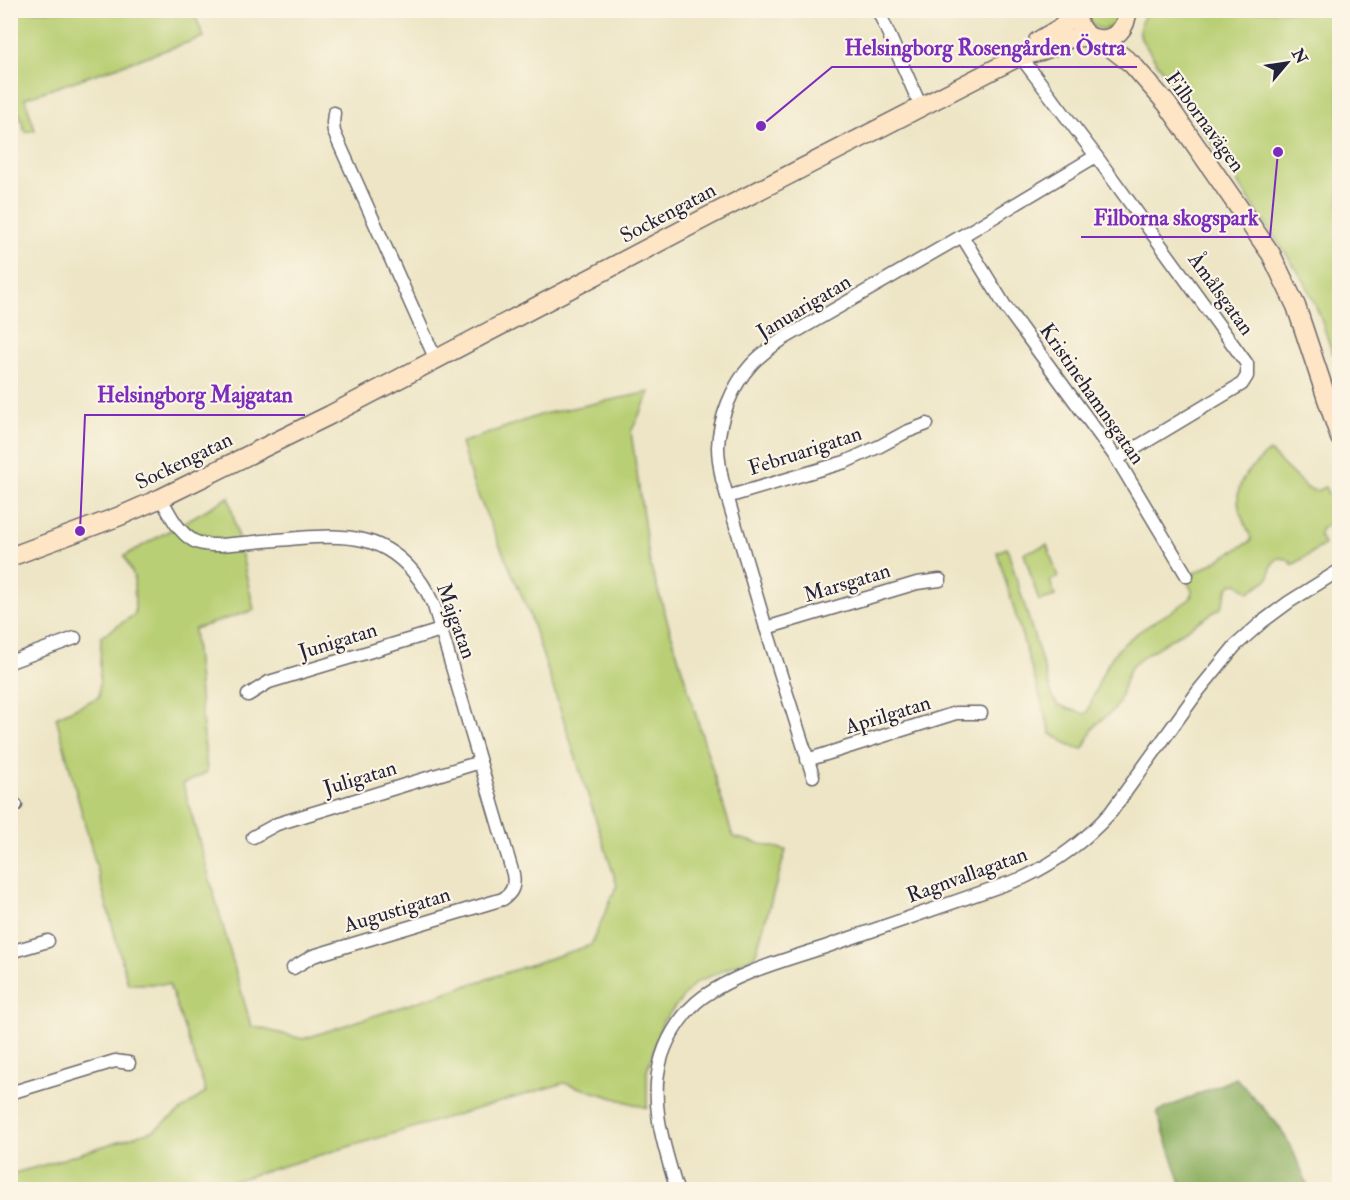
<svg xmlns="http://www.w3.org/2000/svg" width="1350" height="1200" font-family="'IM FELL Double Pica',serif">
<rect width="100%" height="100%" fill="#fcf5e5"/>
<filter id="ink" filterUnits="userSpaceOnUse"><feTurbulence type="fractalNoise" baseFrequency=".0167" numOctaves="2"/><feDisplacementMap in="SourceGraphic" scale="12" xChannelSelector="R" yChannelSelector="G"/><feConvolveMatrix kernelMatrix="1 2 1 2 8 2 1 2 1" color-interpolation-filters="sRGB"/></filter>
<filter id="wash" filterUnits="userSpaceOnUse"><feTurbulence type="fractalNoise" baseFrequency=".008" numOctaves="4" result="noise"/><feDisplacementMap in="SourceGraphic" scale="24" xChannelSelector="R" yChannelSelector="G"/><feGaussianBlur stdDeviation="1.35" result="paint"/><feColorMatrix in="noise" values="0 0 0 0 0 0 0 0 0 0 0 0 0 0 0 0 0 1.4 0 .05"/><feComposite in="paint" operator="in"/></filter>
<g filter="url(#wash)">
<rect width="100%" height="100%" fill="#ede5c5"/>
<g fill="#b9cf74" stroke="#6e7858" stroke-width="1.5">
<path d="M 1117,10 C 1119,35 1087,35 1088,11 Z"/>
<polygon points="10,11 193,11 204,37 25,98 35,130 25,132 11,88"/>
<path d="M 1149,11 L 1339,11 L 1339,357 L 1332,352 L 1320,316 L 1305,282 L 1141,39 C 1138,27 1141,19 1149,11 Z"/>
<polygon points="650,392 631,432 650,564 733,837 786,850 755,956 695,983 663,1021 647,1071 647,1108 564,1083 206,1189 11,1189 10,1174 44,1165 154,1130 206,1092 169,984 128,984 56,717 99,697 101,637 135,614 134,576 124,556 229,497 254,610 194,629 207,772 183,784 251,1026 303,1039 591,945 617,885 528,610 473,484 461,443 543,414"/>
<path d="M 1269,451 L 1307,488 L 1316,491 L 1325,487 L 1339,515 L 1339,524 L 1333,522 L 1321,529 L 1319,534 L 1324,545 L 1293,565 L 1287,559 L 1279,558 C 1268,566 1272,567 1269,578 L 1249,592 L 1237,583 L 1232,584 L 1228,588 L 1221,608 L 1147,654 L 1132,666 L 1128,673 L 1119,701 L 1115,709 L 1099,722 L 1093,729 L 1083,749 L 1073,747 L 1051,734 L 997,552 L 1007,548 L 1053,698 L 1058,705 L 1085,714 L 1087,713 C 1095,693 1102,670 1115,653 C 1135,629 1167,617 1191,598 L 1192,591 L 1186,578 L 1251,541 C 1251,533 1246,527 1243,520 C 1229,486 1246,473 1269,451 Z"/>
<polygon points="1047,545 1058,577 1050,581 1055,596 1039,601 1024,553"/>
</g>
<polygon fill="#92b266" stroke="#5a6a50" stroke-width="1.5" points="1236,1078 1278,1125 1291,1146 1309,1189 1183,1189 1157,1112"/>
</g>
<g filter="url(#ink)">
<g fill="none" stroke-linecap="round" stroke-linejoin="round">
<defs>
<g id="street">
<polyline points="878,10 921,107"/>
<polyline points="1020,56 1096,156 1247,364 1247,376 1242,384 1117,459"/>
<polyline points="334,113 333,123 334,132 436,360"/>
<polyline points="962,236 1005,306 1117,459 1187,576"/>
<polyline points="727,497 845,462 880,446 906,432 927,424"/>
<path d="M 161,498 C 169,513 178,532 194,541 C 209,548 229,544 244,543 C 263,541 281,540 299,538 C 348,534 386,535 418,578 C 425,586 429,596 434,606 L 513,874 C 515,885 513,892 503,899 L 313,956 L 293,968"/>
<polyline points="766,628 917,583 940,580"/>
<polyline points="10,662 75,638"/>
<polyline points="248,695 269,682 441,630"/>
<polyline points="807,760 956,713 981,713"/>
<path d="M 813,776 L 766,628 L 722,479 C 720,468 718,458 718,447 C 719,419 732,386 751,365 C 760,355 771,347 783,339 L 962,236 L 1096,156"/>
<polyline points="10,806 16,805"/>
<polyline points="253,837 277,824 480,762"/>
<polyline points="10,952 48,941"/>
<polyline points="10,1093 115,1061 129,1063"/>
<path d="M 677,1190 C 664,1147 648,1100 662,1056 C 669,1034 684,1011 703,997 C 737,973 785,960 825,947 C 891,924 957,901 1023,878 C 1057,862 1085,841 1111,812 L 1199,690 L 1235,646 L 1262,622 L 1289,602 L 1340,570"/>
</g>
<g id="secondary">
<path d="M 1077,10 C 1074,48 1127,50 1127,10"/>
<polyline points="1096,39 1106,44 1132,64 1167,104 1271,254 1296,306 1340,438"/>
<polyline points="1038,41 1060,28 1076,10"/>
<path d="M 10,557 L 120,516 L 161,498 L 330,415 L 707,217 L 1020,56 C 1028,54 1036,53 1044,50 C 1064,43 1065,36 1089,37"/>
</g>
</defs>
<use href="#street" stroke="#69666b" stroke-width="15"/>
<use href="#secondary" stroke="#69666b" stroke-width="21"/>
<use href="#street" stroke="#fff" stroke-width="12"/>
<use href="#secondary" stroke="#fde5c5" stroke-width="18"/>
</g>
</g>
<g text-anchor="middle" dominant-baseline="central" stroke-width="4.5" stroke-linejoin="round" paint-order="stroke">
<g font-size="21" fill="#22223b" stroke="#fcf5e5">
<text transform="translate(1205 122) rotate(54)">Filbornavägen</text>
<text transform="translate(668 213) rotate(-28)">Sockengatan</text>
<text transform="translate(1221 294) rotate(54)">Åmålsgatan</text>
<text transform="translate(804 307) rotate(-31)">Januarigatan</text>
<text transform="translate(1092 394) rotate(55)">Kristinehamnsgatan</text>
<text transform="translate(805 451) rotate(-18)">Februarigatan</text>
<text transform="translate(184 461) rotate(-26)">Sockengatan</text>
<text transform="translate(847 583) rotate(-17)">Marsgatan</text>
<text transform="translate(456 621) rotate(70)">Majgatan</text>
<text transform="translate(338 641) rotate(-17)">Junigatan</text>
<text transform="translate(888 715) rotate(-17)">Aprilgatan</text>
<text transform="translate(360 778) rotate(-17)">Juligatan</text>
<text transform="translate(967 875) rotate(-20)">Ragnvallagatan</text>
<text transform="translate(397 910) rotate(-17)">Augustigatan</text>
</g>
</g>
<path fill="none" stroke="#7b2cbf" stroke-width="2" d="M761 126L832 67H1137M1278 152L1270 237H1081M80 531L85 415H305"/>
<g fill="#7b2cbf" stroke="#fcf5e5" stroke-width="2">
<circle cx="761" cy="126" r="6"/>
<circle cx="1278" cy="152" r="6"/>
<circle cx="80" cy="531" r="6"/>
</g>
<g font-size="22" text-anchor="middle" font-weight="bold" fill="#7b2cbf" stroke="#fcf5e5" stroke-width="4.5" stroke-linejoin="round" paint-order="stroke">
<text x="985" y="55">Helsingborg Rosengården Östra</text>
<text x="1176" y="225">Filborna skogspark</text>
<text x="195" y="402">Helsingborg Majgatan</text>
</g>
<rect width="1350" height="1200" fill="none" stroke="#fcf5e5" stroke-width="36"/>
<g transform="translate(1287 63) rotate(61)" stroke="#fcf5e5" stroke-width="4.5" paint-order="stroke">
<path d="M0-4.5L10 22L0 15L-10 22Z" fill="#22223b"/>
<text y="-9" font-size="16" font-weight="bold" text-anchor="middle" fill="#22223b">N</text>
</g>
</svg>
